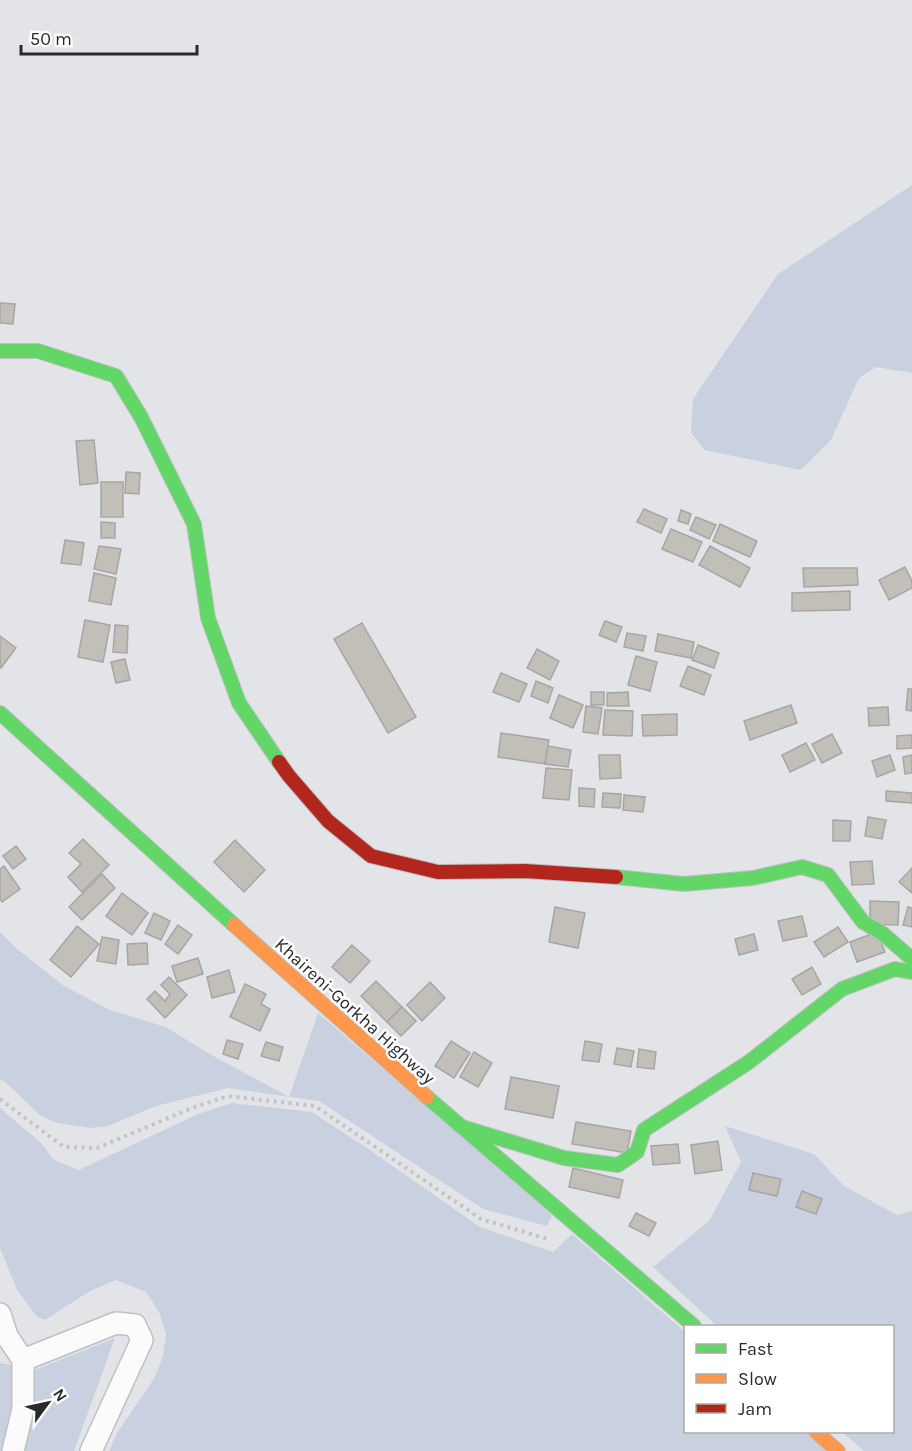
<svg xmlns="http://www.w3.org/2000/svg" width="912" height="1451" font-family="Karla,sans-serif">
<rect width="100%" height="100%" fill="#e2e4e8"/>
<g fill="#c9d1e1">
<polygon points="912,185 912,373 876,367 859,378 831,440 801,470 704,450 691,432 693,399 778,274"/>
<polygon points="0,932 16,948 64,986 110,1010 166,1027 208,1053 289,1097 318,1013 552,1215 547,1226 483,1209 319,1101 228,1088 156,1106 108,1126 90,1128 58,1123 41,1116 4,1081 0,1079"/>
<polygon points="232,1103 312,1112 367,1148 480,1227 553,1252 572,1234 685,1332 686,1432 806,1432 829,1451 109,1451 117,1433 155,1377 163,1356 166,1334 159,1312 146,1292 116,1280 90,1291 45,1320 37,1317 17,1290 0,1248 0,1108 41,1143 54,1160 79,1170 198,1114"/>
<polygon points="725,1126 814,1154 844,1186 897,1215 912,1211 912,1451 864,1451 842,1432 892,1432 892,1326 717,1326 653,1267 709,1221 741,1162"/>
<polygon points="115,1338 74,1451 0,1451 0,1363 37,1369"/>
</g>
<g fill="#c2beb8" stroke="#a6a6a7" stroke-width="1.5">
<polygon points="0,303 15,304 13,324 0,323"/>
<polygon points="94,440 98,483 80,485 76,441"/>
<polygon points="126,472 140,473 139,494 125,493"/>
<rect x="101" y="482" width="22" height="35"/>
<polygon points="644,509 667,519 661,533 637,522"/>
<polygon points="681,510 691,514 688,524 678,521"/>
<polygon points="696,517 716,525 709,539 690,530"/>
<polygon points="101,522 115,523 115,538 101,538"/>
<polygon points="720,524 757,541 750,557 713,541"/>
<polygon points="671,529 702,542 693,562 662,549"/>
<polygon points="65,540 84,543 81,565 61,563"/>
<polygon points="99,546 121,549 116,574 94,569"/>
<polygon points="710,546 750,568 740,587 699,565"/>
<polygon points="905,567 912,581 912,588 889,600 879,580"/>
<polygon points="803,568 857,568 858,585 804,587"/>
<polygon points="94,573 116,578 111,605 89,601"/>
<polygon points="850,591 850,610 792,611 792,593"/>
<polygon points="85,620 110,625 103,662 78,657"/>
<polygon points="605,621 622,627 616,642 599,635"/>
<polygon points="362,623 416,717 388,733 334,639"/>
<polygon points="115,625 128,626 127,653 113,652"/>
<polygon points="627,633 646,636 643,651 624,647"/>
<polygon points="658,634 694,642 691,658 655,651"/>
<polygon points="0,636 16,648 1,668 0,667"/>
<polygon points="698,645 719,653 714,668 692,660"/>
<polygon points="537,649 559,661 550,680 527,668"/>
<polygon points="636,656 657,662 650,691 628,685"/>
<polygon points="125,659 130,680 116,683 111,662"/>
<polygon points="688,666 711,675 704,695 680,686"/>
<polygon points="501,673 527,684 519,702 493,692"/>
<polygon points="536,681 553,688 548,703 531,696"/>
<polygon points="908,689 912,689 912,711 906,710"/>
<rect x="591" y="692" width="13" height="13"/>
<polygon points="628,692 629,706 607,706 607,693"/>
<polygon points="559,695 583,705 573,728 550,718"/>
<polygon points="791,705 797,723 750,740 744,721"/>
<polygon points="586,706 602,708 598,734 583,732"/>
<polygon points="888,707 889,725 869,726 868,708"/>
<polygon points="605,710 633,711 632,736 603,735"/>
<polygon points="677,714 677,735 643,736 642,715"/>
<polygon points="501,733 549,740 545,764 498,757"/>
<polygon points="832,734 842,753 822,763 812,744"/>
<polygon points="912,735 912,748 897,749 897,736"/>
<polygon points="806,743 815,760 790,772 782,755"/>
<polygon points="548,746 571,750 568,767 545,764"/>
<polygon points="599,755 620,755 621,778 600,779"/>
<polygon points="890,755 895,770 877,777 872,761"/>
<polygon points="912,755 912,773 905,774 903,757"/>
<polygon points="546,768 572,770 569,800 543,798"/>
<polygon points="579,788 595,789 594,807 579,806"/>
<polygon points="886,791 912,793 912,803 886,801"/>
<polygon points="603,793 621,794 620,808 602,807"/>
<polygon points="624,795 645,797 643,812 623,810"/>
<polygon points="868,817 886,820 882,839 865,836"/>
<polygon points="833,820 851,821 850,841 833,841"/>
<polygon points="83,839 109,865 82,892 68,877 81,864 69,853"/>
<polygon points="235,840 265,870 244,892 214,862"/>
<polygon points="16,846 26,859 13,869 3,856"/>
<polygon points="872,861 874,884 852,885 850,862"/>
<polygon points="4,866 20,889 2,902 0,899 0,869"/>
<polygon points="912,868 912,893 899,882"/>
<polygon points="102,874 115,888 82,920 69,907"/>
<polygon points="122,893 148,913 132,935 106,916"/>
<polygon points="870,901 899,902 898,925 870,924"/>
<polygon points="555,907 585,913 578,948 549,942"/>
<polygon points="908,907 912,908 912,927 903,925"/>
<polygon points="154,913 170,921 161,940 145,933"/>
<polygon points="802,916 807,936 783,941 778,921"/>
<polygon points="178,925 192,935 178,954 165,944"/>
<polygon points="77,926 99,944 71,977 50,960"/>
<polygon points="838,927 848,942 824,957 814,942"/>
<polygon points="877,932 885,952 857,962 850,942"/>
<polygon points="754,934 758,950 739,955 735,939"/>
<polygon points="102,937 119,940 116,964 97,961"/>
<polygon points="147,943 148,964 128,965 127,944"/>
<polygon points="352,945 370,961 350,983 332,967"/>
<polygon points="198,958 203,974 177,982 172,966"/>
<polygon points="812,967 821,984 802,995 792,979"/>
<polygon points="229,970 235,992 212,998 207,977"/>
<polygon points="169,977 187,995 165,1018 147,999 155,991 165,1001 170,994 161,985"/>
<polygon points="376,981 402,1007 387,1022 361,996"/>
<polygon points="430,982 445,998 422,1021 407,1005"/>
<polygon points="245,984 266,994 261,1004 270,1009 260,1031 230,1017"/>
<polygon points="402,1007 416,1021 401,1036 387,1022"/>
<polygon points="227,1040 243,1044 238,1059 223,1054"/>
<polygon points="451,1041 470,1053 454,1078 435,1066"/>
<polygon points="585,1041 602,1044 599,1062 582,1060"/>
<polygon points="266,1042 283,1047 279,1061 261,1056"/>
<polygon points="617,1048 634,1051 631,1067 614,1064"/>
<polygon points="639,1049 656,1052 654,1069 637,1067"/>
<polygon points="474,1052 492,1063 478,1087 460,1077"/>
<polygon points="511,1077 559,1086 553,1118 505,1109"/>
<polygon points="576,1122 631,1131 627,1153 572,1144"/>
<polygon points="718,1141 722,1170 695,1174 691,1145"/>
<polygon points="678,1144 680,1163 653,1165 651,1146"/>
<polygon points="573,1168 623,1180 619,1198 569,1187"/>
<polygon points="753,1173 781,1179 777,1196 749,1190"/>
<polygon points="802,1191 822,1199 816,1214 796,1207"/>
<polygon points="636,1213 656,1223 649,1236 629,1226"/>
</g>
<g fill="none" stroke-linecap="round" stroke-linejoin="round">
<defs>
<g id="street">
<polyline points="0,1314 7,1336 23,1360 116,1323 135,1325 142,1340 91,1451"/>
<polyline points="13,1451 23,1409 23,1360"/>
</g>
<g id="fast">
<polyline points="0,351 38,351 116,376 141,417 194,524 208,618 239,703 279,762"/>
<polyline points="0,713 234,925"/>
<polyline points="616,877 684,884 753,878 802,867 828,875 863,922 882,933 912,959"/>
<polyline points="427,1097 694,1326"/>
<polyline points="462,1127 564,1158 618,1165 637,1152 644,1130 749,1062 842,989 895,969 912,972"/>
</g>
<g id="slow">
<polyline points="234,925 427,1097"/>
<polyline points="816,1432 838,1451"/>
</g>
<polyline id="jam" points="279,762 289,776 328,821 371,856 438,872 525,871 616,877"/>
</defs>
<use href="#street" stroke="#bec0c3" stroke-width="24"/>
<use href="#fast" stroke="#bec0c3" stroke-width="16"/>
<use href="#slow" stroke="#bec0c3" stroke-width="16"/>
<use href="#jam" stroke="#bec0c3" stroke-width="16"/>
<polyline stroke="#c3c4c6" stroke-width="4" stroke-dasharray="3 4.5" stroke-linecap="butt" points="0,1099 64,1147 97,1148 192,1108 228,1096 315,1106 481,1219 548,1239"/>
<use href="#street" stroke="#fbfbfc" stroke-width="21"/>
<use href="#fast" stroke="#63d668" stroke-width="14"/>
<use href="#slow" stroke="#ff974d" stroke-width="14"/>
<use href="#jam" stroke="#b3261e" stroke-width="14"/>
</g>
<g text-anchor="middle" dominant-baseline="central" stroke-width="5" stroke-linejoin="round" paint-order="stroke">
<g font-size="18" fill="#292a2c" stroke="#fff">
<text transform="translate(355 1011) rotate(42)">Khaireni-Gorkha Highway</text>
</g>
</g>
<rect x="684" y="1325" width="210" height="108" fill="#ffffff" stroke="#a9aaab" stroke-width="1.5"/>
<rect x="696" y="1344" width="30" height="9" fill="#63d668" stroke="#a9aaab" stroke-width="1.5"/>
<text x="738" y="1355" font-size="18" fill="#292a2c">Fast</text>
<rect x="696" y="1374" width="30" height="9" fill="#ff974d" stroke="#a9aaab" stroke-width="1.5"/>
<text x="738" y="1385" font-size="18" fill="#292a2c">Slow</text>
<rect x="696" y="1404" width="30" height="9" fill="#b3261e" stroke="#a9aaab" stroke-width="1.5"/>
<text x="738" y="1415" font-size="18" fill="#292a2c">Jam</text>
<g transform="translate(48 1403) rotate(57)" stroke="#ffffff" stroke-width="4.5" paint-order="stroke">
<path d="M0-4.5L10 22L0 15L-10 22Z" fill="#292a2c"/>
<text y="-9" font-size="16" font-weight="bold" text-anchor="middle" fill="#292a2c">N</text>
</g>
<path d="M21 45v9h176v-9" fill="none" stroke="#292a2c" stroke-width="3"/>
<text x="30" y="45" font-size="18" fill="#292a2c" stroke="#ffffff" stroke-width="4.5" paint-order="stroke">50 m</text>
</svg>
